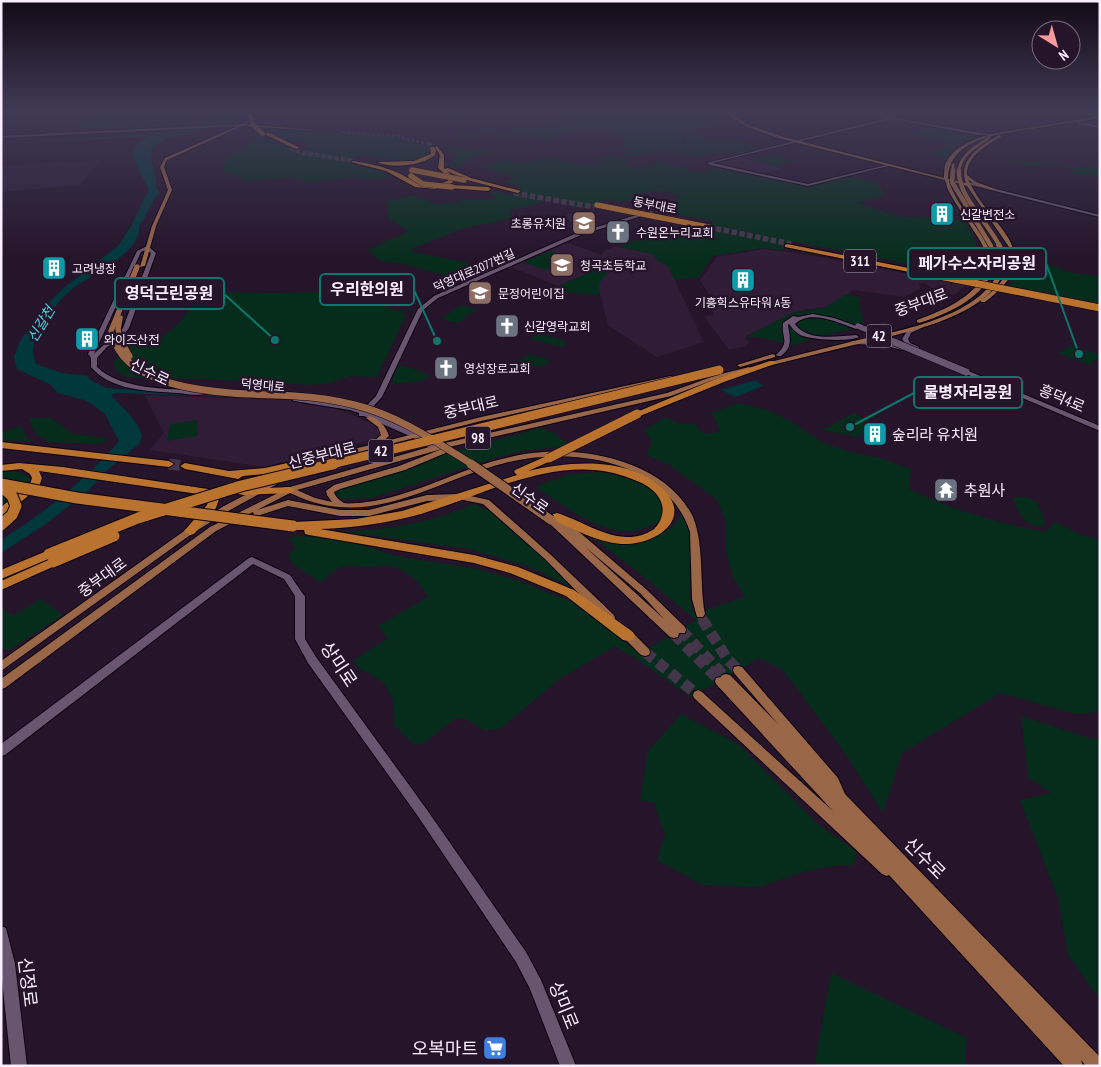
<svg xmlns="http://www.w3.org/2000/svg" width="1101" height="1067" font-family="'PT Sans Narrow','Noto Sans KR',sans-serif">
<rect width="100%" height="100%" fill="#25142a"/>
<g fill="#301c37">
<polygon points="16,111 75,111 78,115 51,120 6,123 7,121 24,117 8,119 7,116 1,114"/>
<polygon points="741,157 783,169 761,174 715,165"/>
<polygon points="101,160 80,185 1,192 1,167 57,161 67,162"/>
<polygon points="581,212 601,227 585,232 562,215"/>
<polygon points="568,243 602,255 604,251 616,246 653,254 657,260 668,266 704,342 657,357 608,325 598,286 600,279 609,272 607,265 558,286 511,267"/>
<polygon points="764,249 809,255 966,285 954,295 937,292 924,283 918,283 921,288 904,297 854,290 826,307 803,310 746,336 746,340 749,342 745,347 728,349 704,316 713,315 711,298 700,280 717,257"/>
<polygon points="145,395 311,401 326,404 381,427 379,438 264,467 150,450 164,433"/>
</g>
<g fill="#062d1c">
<polygon points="91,111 203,113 189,119 189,121 193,123 187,125 143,127 134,121 130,121 135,126 126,127 124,124 111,127 81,128 67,119 94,115"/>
<path d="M 385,111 L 397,114 L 412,111 L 433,111 C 417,116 374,123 360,115 Z"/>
<path d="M 456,111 L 487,111 C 475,121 452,123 437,117 Z"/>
<path d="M 533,111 L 715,111 L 728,120 L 684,131 L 680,142 L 691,147 L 682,141 L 688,140 L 686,139 L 687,133 L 689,133 L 709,140 L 731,139 L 763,148 L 741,154 L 718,153 L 700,157 L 694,155 L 674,156 L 679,153 C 659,147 647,159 625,156 L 624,136 C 593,127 593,126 560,135 C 555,136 553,141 548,141 C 539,141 534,137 526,136 C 501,135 477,139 453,135 L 461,130 L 470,130 L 467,133 L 494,135 L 518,130 L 509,126 L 527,128 L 568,123 L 558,116 L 546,116 Z"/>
<polygon points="931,127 974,137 960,144 945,158 933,155 951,143 908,134"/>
<path d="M 269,129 C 297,131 415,130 430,151 C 420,168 381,157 365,155 C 359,155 352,157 346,160 L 349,163 L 382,172 L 392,177 L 372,180 L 352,177 L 305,183 L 300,181 L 297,177 L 244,181 L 234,174 L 222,172 L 227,157 L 243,149 L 255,135 L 289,148 L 289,151 L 302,150 L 309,145 L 287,138 Z"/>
<path d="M 447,145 L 496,153 C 487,153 476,154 468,160 C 462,165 460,167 451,169 L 450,165 L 457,154 L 445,147 Z"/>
<polygon points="774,155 795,161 775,166 754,160"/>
<path d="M 611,156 L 631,159 L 628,160 L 626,165 L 646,168 L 657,161 L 668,163 L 668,165 L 689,167 L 688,171 L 704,173 L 714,168 L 809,187 L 845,177 L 859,178 L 879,184 L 885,195 L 857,203 L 898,216 L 964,220 C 977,242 982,253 978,278 L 792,241 L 783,250 L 763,248 L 713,256 L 699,277 L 675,280 L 668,266 L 657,260 L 653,254 L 618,247 C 625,245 631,241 638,240 C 651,237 664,238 673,227 L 700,232 L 714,222 L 704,219 L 662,212 L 670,207 L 680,195 L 661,191 L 632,194 L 636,200 L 623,202 L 604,200 L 591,207 L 584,208 L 577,208 L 564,202 L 547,200 L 526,207 L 509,210 L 512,216 L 511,218 L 461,229 L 411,249 L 414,252 L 468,263 L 473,271 L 480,273 L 462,280 L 399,263 L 380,261 L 368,250 L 407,232 L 408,230 C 391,220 383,221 389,199 L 395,200 L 413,195 L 436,204 L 460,203 L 461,199 L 490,199 L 496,198 L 488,190 L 510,195 L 522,187 L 504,182 L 514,177 L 512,175 L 491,171 L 482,166 L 506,159 L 519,163 L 539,160 L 540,157 L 543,157 L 576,164 L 594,165 L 612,163 L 601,163 L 595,159 Z"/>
<polygon points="1001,158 1035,163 1037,161 1082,167 1100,166 1100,177 1069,173 1066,172 1077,171 1065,166 1039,164 1042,165 1031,167"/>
<polygon points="551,251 573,258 545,270 523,262"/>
<polygon points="1019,254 1073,273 1100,276 1100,303 1009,286 1016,273"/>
<path d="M 607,265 L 609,272 C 601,280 597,283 600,295 L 560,292 L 546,286 L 558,286 Z"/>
<polygon points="216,292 275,293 323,292 389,306 406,315 377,377 351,376 330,383 309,385 204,379 138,378 123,376 115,369 114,361 129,347 163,337 181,321 188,311 201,306"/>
<polygon points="847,294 861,298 859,304 865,327 833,333 794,345 757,337 746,337 791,313 826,307"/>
<polygon points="461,305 477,309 458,323 441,319"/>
<polygon points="537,333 560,339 567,343 563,347 530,339"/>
<polygon points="1072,345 1100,355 1100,357 1089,365 1058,353"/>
<polygon points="529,354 551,360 545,365 508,369"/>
<polygon points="398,365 414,369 430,376 422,381 394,384 392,379"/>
<path d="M 738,403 L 767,410 L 789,420 L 822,442 L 850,452 L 880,458 L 911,469 L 909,489 C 952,510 998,523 1045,532 L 1055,522 L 1084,536 L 1100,540 L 1100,709 L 1097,712 L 1076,714 L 1000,693 L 902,753 L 883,813 L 844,752 L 792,682 L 781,669 L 759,658 L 720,681 L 690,697 L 635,658 L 615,646 L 558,680 L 500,729 L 484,730 L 466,719 L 456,718 L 423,744 L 413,744 L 394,725 C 397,694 386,679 357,668 L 354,660 L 388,638 L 378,626 L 428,597 C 421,583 407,570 390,566 C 385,564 377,567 371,567 C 348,566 340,561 323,582 L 318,581 L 290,562 L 290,553 L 296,548 L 288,538 L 297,536 L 327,537 L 353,542 L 396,556 L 478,569 L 519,581 L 572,602 L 640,654 L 696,620 L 643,576 L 595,539 L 593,536 C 624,538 667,547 682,512 L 691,519 L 693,549 L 689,591 L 693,614 L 745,597 L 733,577 L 726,551 L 726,521 L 716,499 L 668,464 L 646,455 L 652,442 L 644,430 L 666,417 L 677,423 L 696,424 L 699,431 L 709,434 L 720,431 L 712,413 Z"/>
<polygon points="854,413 877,425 856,437 822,430"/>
<polygon points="29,418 51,418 73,434 105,438 105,442 97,444 49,442 35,433"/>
<polygon points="198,420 197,436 167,441 170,424"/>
<polygon points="22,426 26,438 34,441 1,440 1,432"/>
<polygon points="541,428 556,434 568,444 562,447 526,450 498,457 372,498 342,499 334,494 333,489 447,453"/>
<polygon points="1,471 19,472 29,477 30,480 27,485 1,506"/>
<path d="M 600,472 L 644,482 L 663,495 L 664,518 C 617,552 575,512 535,487 L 567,475 Z"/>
<path d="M 1026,497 L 1037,502 L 1043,515 L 1045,524 L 1041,527 C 1023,525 1019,514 1013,498 Z"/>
<path d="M 474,504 C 502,512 552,567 575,589 L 530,567 L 469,549 L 339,531 C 388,531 429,523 474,504 Z"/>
<polygon points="41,599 63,615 8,651 1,646 1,607 13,616"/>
<polygon points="681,714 738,744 819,825 857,852 854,865 839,865 806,871 759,887 703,885 657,860 665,835 654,803 640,800 648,751"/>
<polygon points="1021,716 1090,738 1100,739 1100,1000 1068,955 1058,898 1020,800 1051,793 1028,777"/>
<polygon points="831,973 967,1038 965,1055 967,1066 823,1066 815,1062"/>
</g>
<g fill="#00383d">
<path d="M 213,111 L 246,111 L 246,118 C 239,121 232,121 226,123 C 201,134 174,131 152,148 C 148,163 159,177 156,188 L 160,193 C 150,200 148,217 139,226 C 143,254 85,277 70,291 C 57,302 48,316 40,331 C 37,337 32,345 33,352 C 33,356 35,360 36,364 L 62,373 L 87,376 L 92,381 L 107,388 L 234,397 L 117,393 L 111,395 C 122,408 139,420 142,437 L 139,444 L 106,471 L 88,491 L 46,524 L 1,553 L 1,540 C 45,512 85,481 119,441 L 105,414 L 93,405 L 84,400 L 58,393 L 51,385 L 17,369 L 14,357 L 20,341 L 42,309 L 65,287 L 119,245 L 131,226 L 149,189 C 145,181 130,157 134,149 C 138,143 145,140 149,136 L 1,145 L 171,132 L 201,124 Z"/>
<polygon points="756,380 763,386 736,397 721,390"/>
</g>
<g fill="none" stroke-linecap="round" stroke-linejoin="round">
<polyline stroke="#45354a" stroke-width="3" stroke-dasharray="3 2" stroke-linecap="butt" points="337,132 397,136 428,144"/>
<polyline stroke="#45354a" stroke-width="9" stroke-dasharray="9 4.5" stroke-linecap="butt" points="700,614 703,620"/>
<g stroke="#45354a" stroke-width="11" stroke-dasharray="11 5.5" stroke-linecap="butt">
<polyline points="702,619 728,660 738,670"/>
<polyline points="681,630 726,678"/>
<polyline points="674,634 720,681"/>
<polyline points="645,652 698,695"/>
</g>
<g stroke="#45354a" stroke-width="4.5" stroke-dasharray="4.5 2" stroke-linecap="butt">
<polyline points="428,144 437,147"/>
<polyline points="290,148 303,153 355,161"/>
</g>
<g stroke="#45354a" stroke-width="5.5" stroke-dasharray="5.5 2.5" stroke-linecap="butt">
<polyline points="514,193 594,207"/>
<polyline points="708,227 791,244"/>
</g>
<polyline stroke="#45354a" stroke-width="9" stroke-dasharray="9 4.5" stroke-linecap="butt" points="169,464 176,465"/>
<polyline stroke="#45354a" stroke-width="11" stroke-dasharray="11 5.5" stroke-linecap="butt" points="169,464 185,466"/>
<defs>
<g id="secondary">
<polygon points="269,111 272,111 242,126 1,138 1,136 241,124"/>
<polygon points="853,111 993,135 977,135 892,119 712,163 808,184 890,164 892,165 808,186 710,165 707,163 887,118"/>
<polygon points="1078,122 1100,126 1100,128 1077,124"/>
<polygon points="968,182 1100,215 1100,217 967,184"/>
<polygon points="650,211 654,212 581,235 438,298 423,310 382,397 368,412 418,433 439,446 440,448 439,450 433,450 412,437 364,416 359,416 359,413 350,410 294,401 291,399 294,397 352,406 362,410 376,396 418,309 434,296 577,233"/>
<path d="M 145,247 L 149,247 L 156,253 L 129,328 L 120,339 L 107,347 L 97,358 L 97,367 C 122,391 170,388 203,391 L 206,393 L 205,394 C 197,396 187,394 178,393 C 149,391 111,391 91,367 L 91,358 L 88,354 L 137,251 ZM 146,250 L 151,253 L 123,328 C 115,338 103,344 94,354 L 141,252 Z"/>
<path d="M 813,314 L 834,318 L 859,327 L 856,329 C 839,323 811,309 795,324 C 807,342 838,336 856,335 L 859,337 C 849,342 811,340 800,335 C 795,332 792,328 789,324 L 788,325 C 790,338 793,347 781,356 L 777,356 L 776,355 C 791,341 781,339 783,323 L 793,316 L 798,317 Z"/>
<path d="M 918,326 L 923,327 L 911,333 L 908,339 L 910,343 L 919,347 L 919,349 C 911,350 906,345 902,339 L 907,331 Z"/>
<polygon points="853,341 883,341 905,348 902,350 883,345 851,344 851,342"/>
<polygon points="966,370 1100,426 1100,431 964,373 964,371"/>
<polygon points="252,557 290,575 303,594 305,596 305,639 316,657 425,807 526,952 541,980 576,1066 560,1066 530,989 516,962 417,815 308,663 295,639 295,596 284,579 253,564 5,755 1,756 1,744 249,558"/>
<polygon points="1,926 6,928 15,964 27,1066 11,1066 1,970"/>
</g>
<g id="primary">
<path d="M 722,111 L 725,111 L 749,125 L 780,136 L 944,178 C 944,174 944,169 945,165 C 952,147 974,139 991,134 L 1100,116 L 1100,118 C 1079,121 1059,125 1038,128 C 1007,133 948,136 948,179 L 966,183 C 957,160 981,145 999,135 L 1002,136 C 988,145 966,156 967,175 L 976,182 L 995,189 L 993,190 L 974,184 L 968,179 C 989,228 1052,252 985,302 L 981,302 L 981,300 C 999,287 1014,271 1009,247 L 967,186 L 949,181 C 957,207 978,225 989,249 L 989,245 L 993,246 C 995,255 996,264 992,273 C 980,300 945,315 919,323 L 917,322 L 917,320 C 944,310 970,299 986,274 L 984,273 L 985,250 L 979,239 L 955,202 L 948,190 L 945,180 L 778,138 L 747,127 Z"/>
<polygon points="242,124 339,132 242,126 167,160 164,167 172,190 156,226 145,266 140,267 152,226 168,190 160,167 165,158"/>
<path d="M 1000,251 L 1004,252 C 1005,257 1006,263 1005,267 C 994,317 899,334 858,344 C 826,352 795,359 764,367 L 761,365 L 762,364 C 793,356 823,349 854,341 C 898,331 968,319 994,280 C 1001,270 998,262 1000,251 Z"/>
<polygon points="773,354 775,355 775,357 740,367 737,365"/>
<path d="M 749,367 L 752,369 L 751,370 L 721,377 L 671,396 L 445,448 L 449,450 L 448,452 L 405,470 L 340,489 L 334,492 C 335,496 340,501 344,503 C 348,504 355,503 359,503 C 400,499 437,481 475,467 C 489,462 504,458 519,455 C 576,444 660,458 691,513 C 705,539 699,584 705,614 L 703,617 L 697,617 L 692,599 L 690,532 C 681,504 661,485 635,472 C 595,454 547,452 505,463 C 429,482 370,532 290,493 L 257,510 L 288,500 L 340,510 L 369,510 L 427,495 L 456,494 L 460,497 L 456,500 L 427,501 L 369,516 L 340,516 L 288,506 L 257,516 L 254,515 L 253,512 L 216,531 L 5,688 L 1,689 L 1,679 L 210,527 L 284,490 L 284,487 L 290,487 L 436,445 L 667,393 L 717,375 ZM 442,449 L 399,466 L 334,485 L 326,491 L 327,495 L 332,502 L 315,498 L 297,490 Z"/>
<path d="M 671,376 L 673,377 L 673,379 L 481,421 L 347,455 L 343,453 L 344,451 L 375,444 L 373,442 L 381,435 L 378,427 L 366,418 L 370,416 C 379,419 386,426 389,436 L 382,442 L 481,417 Z"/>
<polygon points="281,476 287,476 288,478 230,510 193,533 1,671 1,661 187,529 224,506"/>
<polygon points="466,495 489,500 551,555 614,615 615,618 614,621 610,622 606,621 545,559 483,504 463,500 462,498"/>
<path d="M 551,517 L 557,521 L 561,518 L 564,519 L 647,590 L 685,627 L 686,630 L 685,633 L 679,633 L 678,637 L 674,638 L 670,637 L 548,522 L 547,520 ZM 584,546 L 641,594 L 664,619 Z"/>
<polygon points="625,628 629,629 649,649 650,652 649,655 645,656 641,655 621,635 620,632 621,629"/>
<polygon points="738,666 742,667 838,778 845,794 1100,1057 1100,1066 1086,1066 1081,1060 1083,1066 1064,1066 889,875 887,876 882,874 694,698 693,695 694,692 698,690 702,692 833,811 716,684 715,681 716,678 721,677 722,675 726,674 730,675 778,724 734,673 733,670 734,667"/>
</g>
<g id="highway">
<polygon points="254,111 258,111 257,116 254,115"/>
<polygon points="266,133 270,133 300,148 296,149 266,135"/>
<path d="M 437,146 L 444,155 L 444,169 L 448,168 L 471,178 L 521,191 L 518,193 L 467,180 L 447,171 L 455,178 L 452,183 L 436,189 L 415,187 L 386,171 L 351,162 L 353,161 C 365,163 377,165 388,169 C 414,177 417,192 448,181 L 449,178 L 438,168 L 440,155 L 435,147 Z"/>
<path d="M 430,147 L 434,147 L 436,150 L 435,155 C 421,166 392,169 377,162 L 414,161 L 431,154 Z"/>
<polygon points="452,185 488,187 491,189 488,191 450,188"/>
<polygon points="787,244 934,273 937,275 934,277 785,247 785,245"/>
<polygon points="770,361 773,361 777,363 724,382 640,416 637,417 632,414 718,378"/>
<polygon points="1,442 169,461 174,464 169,467 1,448"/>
<polygon points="354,448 359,451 357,453 265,474 243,476 238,479 185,469 180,466 185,463 229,471 265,468"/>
<path d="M 549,455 L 553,456 L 554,458 L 553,460 L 528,471 C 570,461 628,456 663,489 C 695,520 653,546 621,544 C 597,542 574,529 553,520 L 552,517 L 553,514 L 557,513 C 587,522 622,551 654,529 C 661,523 665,511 661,502 C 657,490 643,483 632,479 C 563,450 487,494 421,514 C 388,523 354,528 320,529 L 474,555 L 518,567 L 574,590 L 633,632 L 635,636 L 633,640 L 628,641 L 623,640 L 566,596 L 510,573 L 474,563 L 309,535 L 305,534 L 304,530 L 293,530 L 287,526 L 293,522 L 356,519 L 402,511 L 517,475 L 514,472 L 515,470 Z"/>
<polygon points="19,463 63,467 208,489 212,490 219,499 216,508 194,534 190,535 184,531 207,505 209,499 205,495 39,471 42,478 39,487 5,515 1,516 1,507 30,484 32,478 30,474 22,469 1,471 1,465"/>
<polygon points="229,487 244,489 290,487 295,490 290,493 244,495 225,492 224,490"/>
<polygon points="49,550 53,551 55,554 53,557 1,579 1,570"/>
<polygon points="53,558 59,562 57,565 1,590 1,581"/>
</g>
</defs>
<use href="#secondary" stroke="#0d0212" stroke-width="2"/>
<use href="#primary" stroke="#0d0212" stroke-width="2"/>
<use href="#highway" stroke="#0d0212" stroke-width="2"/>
<use href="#secondary" fill="#69556f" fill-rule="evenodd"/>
<use href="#primary" fill="#996748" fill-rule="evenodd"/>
<use href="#highway" fill="#b9732e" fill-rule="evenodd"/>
<defs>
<polyline id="secondary-bridge-far1" points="858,326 897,343"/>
<polyline id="secondary-bridge" points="894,342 966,372"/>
<g id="primary-bridge-far4">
<polyline points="953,171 953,165"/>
<path d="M 959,171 C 960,155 977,146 989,138"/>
</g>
<g id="primary-bridge-far3">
<polyline points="953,170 952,182 991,246"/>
<path d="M 959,170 C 957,196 989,223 1000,247"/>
</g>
<g id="primary-bridge-far2">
<polyline points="999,245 1002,252"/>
<polyline points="120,318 118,329 121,343"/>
<polyline points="115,343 111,331 137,267"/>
</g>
<g id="primary-bridge-far1">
<path d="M 115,342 C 136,397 246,393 295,396 C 315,397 335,400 355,405 C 399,416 435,441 473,465"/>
<polyline points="121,342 129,356"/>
</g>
<polyline id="primary-bridge" points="471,464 551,520"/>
<g id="highway-bridge-far4">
<polyline points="250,114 253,125 263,134"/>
<polyline points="412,170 418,171"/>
</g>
<g id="highway-bridge-far3">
<polyline points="412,170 464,180"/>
<polyline points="411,176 423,184 452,187"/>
<polyline points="597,205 708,227"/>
</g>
<polyline id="highway-bridge-far2" points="934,275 1100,308"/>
<g id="highway-bridge-far1">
<polyline points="549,458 637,414"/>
<polyline points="328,465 719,370"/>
</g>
<g id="highway-bridge">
<polyline points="1,484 77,498 293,526"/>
<polyline points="1,486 12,496 16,506 12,515 1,525"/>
<polyline points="49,554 138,518 241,486 333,464"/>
<polyline points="53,562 114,536"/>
</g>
</defs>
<use href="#secondary-bridge-far1" stroke="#0d0212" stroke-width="7" stroke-linecap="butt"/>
<use href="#secondary-bridge" stroke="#0d0212" stroke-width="8" stroke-linecap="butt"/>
<use href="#primary-bridge-far4" stroke="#0d0212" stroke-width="4" stroke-linecap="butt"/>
<use href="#primary-bridge-far3" stroke="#0d0212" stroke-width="5" stroke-linecap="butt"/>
<use href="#primary-bridge-far2" stroke="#0d0212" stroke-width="7" stroke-linecap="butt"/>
<use href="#primary-bridge-far1" stroke="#0d0212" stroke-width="8" stroke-linecap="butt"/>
<use href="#primary-bridge" stroke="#0d0212" stroke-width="11" stroke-linecap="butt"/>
<use href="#highway-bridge-far4" stroke="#0d0212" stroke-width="5" stroke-linecap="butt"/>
<use href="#highway-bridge-far3" stroke="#0d0212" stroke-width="6" stroke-linecap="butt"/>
<use href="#highway-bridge-far2" stroke="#0d0212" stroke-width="8" stroke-linecap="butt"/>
<use href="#highway-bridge-far1" stroke="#0d0212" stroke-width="10" stroke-linecap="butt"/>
<use href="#highway-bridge" stroke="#0d0212" stroke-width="13" stroke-linecap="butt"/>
<use href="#secondary-bridge-far1" stroke="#69556f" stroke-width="5.5"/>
<use href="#secondary-bridge" stroke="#69556f" stroke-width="7"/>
<use href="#primary-bridge-far4" stroke="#996748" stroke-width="3"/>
<use href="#primary-bridge-far3" stroke="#996748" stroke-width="4.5"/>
<use href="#primary-bridge-far2" stroke="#996748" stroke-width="5.5"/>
<use href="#primary-bridge-far1" stroke="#996748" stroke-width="7"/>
<use href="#primary-bridge" stroke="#996748" stroke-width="9"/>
<use href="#highway-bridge-far4" stroke="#b9732e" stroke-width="4.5"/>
<use href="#highway-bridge-far3" stroke="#b9732e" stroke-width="5.5"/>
<use href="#highway-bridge-far2" stroke="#b9732e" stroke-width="7"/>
<use href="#highway-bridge-far1" stroke="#b9732e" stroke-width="9"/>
<use href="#highway-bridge" stroke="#b9732e" stroke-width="11"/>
</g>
<linearGradient id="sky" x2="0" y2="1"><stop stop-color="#140b17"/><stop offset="0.43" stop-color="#403a55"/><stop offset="1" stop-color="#403a55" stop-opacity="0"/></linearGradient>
<rect width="1101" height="260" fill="url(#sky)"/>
<defs>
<symbol id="building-square" viewBox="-11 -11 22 22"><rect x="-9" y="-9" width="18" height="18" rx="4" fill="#0f9aa8" stroke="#25142a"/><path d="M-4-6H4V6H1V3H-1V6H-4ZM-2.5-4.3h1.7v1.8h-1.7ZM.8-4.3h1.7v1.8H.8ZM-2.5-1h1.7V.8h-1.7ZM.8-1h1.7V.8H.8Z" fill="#fff"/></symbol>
<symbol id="school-square" viewBox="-11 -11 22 22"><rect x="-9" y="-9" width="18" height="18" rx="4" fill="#8d6e63" stroke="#25142a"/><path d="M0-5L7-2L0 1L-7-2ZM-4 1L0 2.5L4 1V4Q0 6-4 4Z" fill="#fff"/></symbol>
<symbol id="church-square" viewBox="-11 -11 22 22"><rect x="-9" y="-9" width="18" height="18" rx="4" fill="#6b7280" stroke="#25142a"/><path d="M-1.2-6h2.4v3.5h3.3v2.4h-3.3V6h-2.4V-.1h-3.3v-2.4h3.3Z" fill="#fff"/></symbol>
<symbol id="temple-square" viewBox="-11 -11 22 22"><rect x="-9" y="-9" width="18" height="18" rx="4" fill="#6b7280" stroke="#25142a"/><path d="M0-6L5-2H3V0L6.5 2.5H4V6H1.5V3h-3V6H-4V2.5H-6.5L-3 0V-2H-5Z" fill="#fff"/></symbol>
<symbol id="supermarket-square" viewBox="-11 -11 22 22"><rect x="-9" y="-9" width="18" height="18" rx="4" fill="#3f7fe0" stroke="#25142a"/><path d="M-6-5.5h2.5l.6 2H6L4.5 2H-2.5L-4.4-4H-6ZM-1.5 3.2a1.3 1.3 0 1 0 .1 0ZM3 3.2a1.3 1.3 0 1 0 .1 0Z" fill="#fff"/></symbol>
</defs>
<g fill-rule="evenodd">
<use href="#building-square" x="928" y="200" width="28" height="28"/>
<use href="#school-square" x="570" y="209" width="28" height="28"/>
<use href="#church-square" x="604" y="218" width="28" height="28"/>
<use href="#school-square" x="548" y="251" width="28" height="28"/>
<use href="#building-square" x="40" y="254" width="28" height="28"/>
<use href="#building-square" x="729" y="266" width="28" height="28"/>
<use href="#school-square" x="466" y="279" width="28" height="28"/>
<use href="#church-square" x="493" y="312" width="28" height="28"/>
<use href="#building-square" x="73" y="325" width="28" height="28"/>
<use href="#church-square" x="432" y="354" width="28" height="28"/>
<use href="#building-square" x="861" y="420" width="28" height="28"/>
<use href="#temple-square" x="932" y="476" width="28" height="28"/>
<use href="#supermarket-square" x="481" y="1034" width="28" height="28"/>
</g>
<g text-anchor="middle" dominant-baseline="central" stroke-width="5" stroke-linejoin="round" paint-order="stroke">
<g font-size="12" fill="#f9eefd" stroke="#25142a">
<text transform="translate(655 205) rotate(11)">동부대로</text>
<text transform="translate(474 270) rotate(-24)">덕영대로2077번길</text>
<text transform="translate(263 385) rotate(5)">덕영대로</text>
</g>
<g font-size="12" fill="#f9eefd" stroke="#25142a" text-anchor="start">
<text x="960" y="214">신갈변전소</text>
<text x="566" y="223" text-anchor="end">초롱유치원</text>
<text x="636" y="232">수원온누리교회</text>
<text x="580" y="265">청곡초등학교</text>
<text x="72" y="268">고려냉장</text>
<text x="498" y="293">문정어린이집</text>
<text x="743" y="302" text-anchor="middle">기흥힉스유타워 A동</text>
<text x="524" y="326">신갈영락교회</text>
<text x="104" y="339">와이즈산전</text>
<text x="464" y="368">영성장로교회</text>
</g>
<g fill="#25142a" stroke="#b9adbe" stroke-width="1">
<rect x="844" y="249.5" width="32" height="23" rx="4"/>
<rect x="866.5" y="324.5" width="25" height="23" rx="4"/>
<rect x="465.5" y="426.5" width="25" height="23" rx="4"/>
<rect x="368.5" y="439.5" width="25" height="23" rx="4"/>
</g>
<g font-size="14" font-weight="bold" fill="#f9eefd">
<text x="860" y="261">311</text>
<text x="879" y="336">42</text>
<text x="478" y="438">98</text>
<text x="381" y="451">42</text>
</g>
<g font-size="14" font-style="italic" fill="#4ad6e3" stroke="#25142a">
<text transform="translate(41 324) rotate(-59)">신갈천</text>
</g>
<g font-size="15" fill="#f9eefd" stroke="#25142a">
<text transform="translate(921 302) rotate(-20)">중부대로</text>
<text transform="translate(150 372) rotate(26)">신수로</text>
<text transform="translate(1062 398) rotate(23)">흥덕4로</text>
<text transform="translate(471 407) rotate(-13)">중부대로</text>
<text transform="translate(322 455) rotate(-14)">신중부대로</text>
<text transform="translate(530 498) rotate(35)">신수로</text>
<text transform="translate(102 577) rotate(-36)">중부대로</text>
</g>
<g font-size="15" fill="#f9eefd" stroke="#25142a" text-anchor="start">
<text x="892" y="434">숲리라 유치원</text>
<text x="964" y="490">추원사</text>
</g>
<g font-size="18" fill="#f9eefd" stroke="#25142a">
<text transform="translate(339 664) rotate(56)">상미로</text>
<text transform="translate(925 858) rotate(45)">신수로</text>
<text transform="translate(28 982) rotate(83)">신정로</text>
<text transform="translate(564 1005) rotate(68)">상미로</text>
</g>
<g font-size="18" fill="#f9eefd" stroke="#25142a" text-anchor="end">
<text x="478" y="1048">오복마트</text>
</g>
</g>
<path fill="none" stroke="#0f766e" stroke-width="2" d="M1079 354L1046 263M437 341L414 290M275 340L224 294M850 427L914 393"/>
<g fill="#0f766e" stroke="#25142a" stroke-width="2">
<circle cx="1079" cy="354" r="5"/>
<circle cx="437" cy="341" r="5"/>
<circle cx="275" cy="340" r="5"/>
<circle cx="850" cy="427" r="5"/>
</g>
<g fill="#25142a" stroke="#0f766e" stroke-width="2">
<rect x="908" y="248" width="138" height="31" rx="5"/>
<rect x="320" y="274" width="94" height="31" rx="5"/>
<rect x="115" y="278" width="109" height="31" rx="5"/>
<rect x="914" y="377" width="108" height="31" rx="5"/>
</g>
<g font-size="16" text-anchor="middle" font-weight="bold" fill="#f9eefd">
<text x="977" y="269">페가수스자리공원</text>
<text x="367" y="295">우리한의원</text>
<text x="169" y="299">영덕근린공원</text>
<text x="968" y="398">물병자리공원</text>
</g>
<rect width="1101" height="1067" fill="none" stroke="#f9eefd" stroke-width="5"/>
<g transform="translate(1056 45) rotate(143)"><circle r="24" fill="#25142a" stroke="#7a6b7e"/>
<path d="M0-4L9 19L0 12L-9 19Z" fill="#f59b9c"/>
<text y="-8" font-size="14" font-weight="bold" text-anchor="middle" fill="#f9eefd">N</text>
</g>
</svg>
